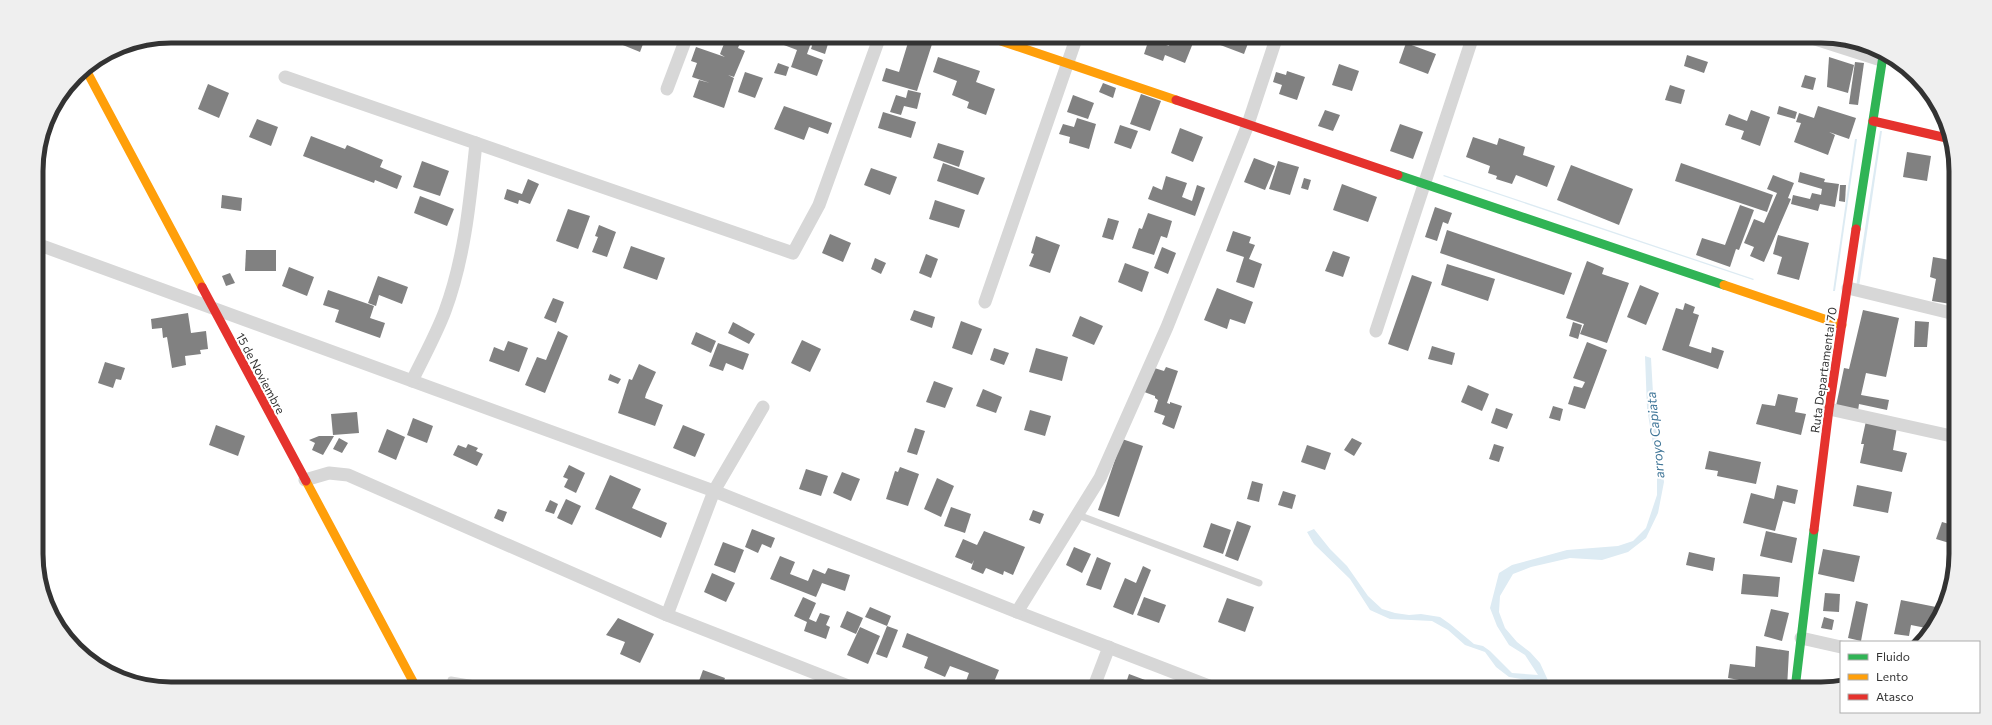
<svg xmlns="http://www.w3.org/2000/svg" width="1992" height="725" font-family="Commissioner,sans-serif">
<rect width="100%" height="100%" fill="#fff"/>
<g fill="#ddebf3">
<polygon points="1880,131 1882,131 1859,287 1856,287"/>
<polygon points="1855,139 1857,139 1835,291 1833,291"/>
<polygon points="1444,175 1754,279 1753,280 1443,176"/>
<polygon points="1645,356 1651,358 1654,411 1664,482 1658,513 1646,538 1628,552 1602,560 1570,558 1531,567 1513,574 1500,596 1499,612 1505,628 1517,642 1530,652 1540,663 1552,689 1543,689 1540,679 1528,680 1509,677 1496,667 1485,652 1465,645 1448,630 1432,621 1390,619 1370,610 1350,579 1314,544 1307,532 1314,529 1330,549 1347,566 1368,596 1382,609 1395,613 1409,615 1421,614 1440,617 1450,624 1474,644 1483,646 1490,651 1512,673 1538,675 1525,655 1509,645 1497,626 1490,608 1499,573 1512,565 1567,550 1618,546 1633,541 1646,528 1657,495 1657,469 1647,408"/>
</g>
<g fill="#818181">
<polygon points="615,36 646,36 640,52 613,41"/>
<polygon points="727,36 742,38 738,48 745,51 734,77 728,75 734,78 724,108 693,97 699,80 710,83 692,77 697,63 691,61 696,47 725,57 720,54"/>
<polygon points="778,36 801,36 812,40 807,54 823,60 817,76 791,67 797,50 776,42"/>
<polygon points="815,36 830,37 825,54 811,49"/>
<polygon points="910,36 917,36 933,41 917,91 882,81 886,68 899,72"/>
<polygon points="1102,36 1121,36 1118,42"/>
<polygon points="1172,36 1193,43 1185,63 1165,55 1163,61 1144,54 1149,39 1169,46"/>
<polygon points="1218,36 1245,36 1250,38 1244,54 1215,43"/>
<polygon points="1435,36 1455,36 1452,43"/>
<polygon points="1406,43 1436,54 1428,74 1399,63"/>
<polygon points="1687,55 1708,62 1704,73 1684,66"/>
<polygon points="938,57 980,71 976,82 995,89 986,115 967,108 969,102 952,95 957,81 933,72"/>
<polygon points="1829,57 1854,65 1848,93 1827,87"/>
<polygon points="1855,62 1864,63 1858,105 1849,104"/>
<polygon points="778,63 789,67 786,76 774,73"/>
<polygon points="1339,64 1359,71 1352,91 1332,85"/>
<polygon points="1287,71 1305,77 1297,100 1279,94 1282,85 1273,82 1276,72 1286,75"/>
<polygon points="745,72 763,78 755,98 738,92"/>
<polygon points="1805,75 1816,78 1813,90 1801,87"/>
<polygon points="1103,83 1116,88 1113,98 1099,92"/>
<polygon points="208,84 229,93 219,118 198,109"/>
<polygon points="1670,85 1685,90 1681,104 1665,100"/>
<polygon points="908,90 921,93 917,109 904,106 901,115 890,112 896,95 906,98"/>
<polygon points="1141,94 1161,101 1150,131 1130,124"/>
<polygon points="1073,95 1094,103 1088,119 1067,112"/>
<polygon points="784,106 832,123 828,134 809,127 804,140 774,129"/>
<polygon points="1779,106 1797,112 1795,119 1777,114"/>
<polygon points="1818,106 1856,118 1849,139 1829,132 1835,135 1828,155 1794,142 1801,123 1796,122 1799,113 1814,118"/>
<polygon points="1325,110 1340,115 1333,131 1318,126"/>
<polygon points="1751,110 1770,117 1760,146 1741,139 1744,131 1725,125 1729,114 1747,121"/>
<polygon points="883,112 916,122 911,138 878,128"/>
<polygon points="1077,118 1096,124 1089,149 1069,143 1070,137 1059,134 1063,124 1074,127"/>
<polygon points="257,119 278,127 271,146 249,137"/>
<polygon points="1400,124 1423,132 1413,159 1390,151"/>
<polygon points="1120,125 1138,131 1131,149 1114,143"/>
<polygon points="1180,128 1203,137 1193,162 1171,153"/>
<polygon points="311,136 345,149 347,145 383,160 380,167 402,176 397,189 375,180 374,183 303,156"/>
<polygon points="1473,137 1497,145 1499,138 1525,147 1523,155 1555,166 1547,187 1516,175 1512,184 1496,179 1497,176 1488,173 1490,166 1466,157"/>
<polygon points="938,143 964,151 959,167 933,158"/>
<polygon points="1907,152 1931,156 1927,181 1903,177"/>
<polygon points="1254,158 1275,166 1265,190 1244,182"/>
<polygon points="422,161 449,171 440,196 413,187"/>
<polygon points="1278,161 1299,167 1290,195 1269,189"/>
<polygon points="943,163 985,178 978,195 937,181"/>
<polygon points="1681,163 1773,195 1767,212 1675,181"/>
<polygon points="1571,165 1633,189 1619,225 1557,200"/>
<polygon points="871,168 897,177 890,195 864,185"/>
<polygon points="1800,172 1825,179 1824,182 1839,184 1835,207 1820,204 1818,211 1791,204 1793,195 1810,199 1812,193 1821,195 1822,189 1798,182"/>
<polygon points="1773,175 1794,183 1788,198 1791,199 1764,262 1750,256 1754,247 1744,243 1754,219 1764,223 1777,193 1767,189"/>
<polygon points="1166,176 1187,183 1182,197 1192,201 1197,185 1205,188 1195,216 1148,199 1153,186 1162,190"/>
<polygon points="1304,178 1311,180 1308,190 1301,188"/>
<polygon points="528,179 539,184 530,204 519,200 518,204 504,199 507,189 522,194"/>
<polygon points="1342,184 1377,197 1368,222 1333,210"/>
<polygon points="1840,185 1846,185 1845,202 1839,201"/>
<polygon points="222,195 242,198 241,211 221,208"/>
<polygon points="420,196 454,209 447,226 414,213"/>
<polygon points="935,200 965,210 959,228 929,219"/>
<polygon points="1740,205 1754,210 1739,250 1736,249 1730,267 1696,255 1702,238 1725,245"/>
<polygon points="1435,207 1452,213 1448,224 1443,222 1437,241 1425,237"/>
<polygon points="568,209 590,216 578,249 556,241"/>
<polygon points="1148,213 1172,221 1167,238 1161,236 1154,255 1132,248 1139,228 1142,229"/>
<polygon points="1108,218 1119,221 1113,240 1102,237"/>
<polygon points="599,225 616,232 607,257 592,252 598,237 595,236"/>
<polygon points="1447,230 1572,273 1564,295 1440,253"/>
<polygon points="1233,231 1251,237 1249,243 1255,245 1249,259 1262,264 1254,288 1236,282 1244,257 1226,251"/>
<polygon points="830,234 851,243 843,262 822,253"/>
<polygon points="1778,235 1809,243 1799,280 1777,274 1782,257 1773,254"/>
<polygon points="1036,236 1060,245 1050,273 1029,266 1034,254 1031,253"/>
<polygon points="631,246 665,258 657,280 623,268"/>
<polygon points="1162,247 1176,253 1168,274 1154,268"/>
<polygon points="246,250 276,250 276,271 245,271"/>
<polygon points="1333,251 1350,257 1343,277 1325,271"/>
<polygon points="926,254 938,259 931,278 919,273"/>
<polygon points="1933,257 1955,261 1955,281 1951,304 1932,301 1936,279 1930,277"/>
<polygon points="875,258 886,263 881,274 871,269"/>
<polygon points="1587,261 1604,268 1602,274 1629,283 1607,343 1580,334 1584,324 1566,318"/>
<polygon points="1125,263 1149,272 1142,292 1118,282"/>
<polygon points="1447,264 1495,279 1488,301 1441,285"/>
<polygon points="289,267 314,277 307,296 282,286"/>
<polygon points="230,273 235,283 226,286 222,276"/>
<polygon points="1412,275 1432,282 1408,351 1388,344"/>
<polygon points="378,276 408,287 402,304 379,295 376,306 368,303"/>
<polygon points="1640,285 1659,293 1646,325 1627,317"/>
<polygon points="1217,288 1253,302 1245,324 1230,319 1227,329 1204,320"/>
<polygon points="328,290 374,306 370,318 385,323 380,338 335,322 339,310 323,305"/>
<polygon points="553,298 564,302 556,323 544,318"/>
<polygon points="1685,303 1695,307 1693,313 1699,315 1689,346 1711,353 1712,347 1724,351 1718,369 1662,350 1676,308 1683,310"/>
<polygon points="914,310 935,317 932,328 910,320"/>
<polygon points="1863,310 1899,318 1886,377 1866,373 1861,395 1889,400 1887,410 1859,404 1858,411 1836,406 1844,368 1849,369"/>
<polygon points="188,313 191,333 206,331 208,349 200,350 201,354 185,356 186,365 172,368 167,337 163,338 162,328 152,329 151,319"/>
<polygon points="1080,316 1103,326 1094,345 1072,336"/>
<polygon points="961,321 982,329 972,355 952,348"/>
<polygon points="1915,321 1929,322 1927,347 1914,347"/>
<polygon points="733,322 755,334 749,344 728,333"/>
<polygon points="1573,322 1582,325 1578,339 1569,336"/>
<polygon points="558,331 568,336 545,393 525,385 537,357 546,360"/>
<polygon points="696,332 716,341 711,353 691,344"/>
<polygon points="802,340 821,349 810,372 791,363"/>
<polygon points="508,341 528,348 519,372 489,361 494,347 504,351"/>
<polygon points="1587,342 1607,350 1585,409 1568,404 1574,386 1582,388 1585,382 1573,378"/>
<polygon points="718,343 749,354 743,370 726,363 723,371 709,366"/>
<polygon points="1432,346 1455,353 1452,365 1428,359"/>
<polygon points="994,348 1009,353 1004,365 990,360"/>
<polygon points="1036,348 1068,357 1062,381 1029,372"/>
<polygon points="105,362 125,368 121,380 116,379 113,388 98,383"/>
<polygon points="639,364 656,372 646,394 642,393 646,394 645,398 663,405 655,426 618,413 629,379 632,380"/>
<polygon points="1148,366 1164,371 1166,367 1178,371 1167,403 1170,404 1170,402 1182,406 1174,429 1162,424 1165,416 1154,412 1158,400 1155,398 1155,396 1139,390"/>
<polygon points="610,374 621,379 618,384 608,380"/>
<polygon points="934,381 953,388 945,408 926,402"/>
<polygon points="1468,385 1489,394 1482,411 1461,402"/>
<polygon points="983,389 1002,397 996,413 976,406"/>
<polygon points="1778,394 1798,398 1795,412 1806,414 1801,435 1756,424 1762,404 1775,406"/>
<polygon points="1553,406 1563,409 1560,421 1549,418"/>
<polygon points="1496,408 1513,414 1507,429 1491,423"/>
<polygon points="1030,410 1051,416 1045,436 1024,430"/>
<polygon points="357,412 359,433 333,435 331,414"/>
<polygon points="413,418 433,426 427,443 407,435"/>
<polygon points="1866,421 1897,427 1893,450 1907,453 1902,472 1860,463 1864,444 1861,444"/>
<polygon points="216,425 245,436 238,456 209,445"/>
<polygon points="683,425 705,434 695,457 673,448"/>
<polygon points="915,428 925,431 917,455 907,452"/>
<polygon points="387,429 405,437 396,460 378,452"/>
<polygon points="319,436 334,436 323,455 312,450 315,443 309,440"/>
<polygon points="339,438 348,443 342,453 333,449"/>
<polygon points="1352,438 1362,443 1354,456 1344,450"/>
<polygon points="1122,439 1143,446 1119,517 1098,510"/>
<polygon points="468,444 478,448 476,451 483,454 477,466 453,455 458,445 466,448"/>
<polygon points="1494,444 1504,447 1499,462 1489,459"/>
<polygon points="1307,445 1331,453 1325,470 1301,462"/>
<polygon points="1709,451 1761,462 1756,484 1717,476 1718,471 1705,469"/>
<polygon points="569,465 585,473 576,493 564,487 568,479 563,477"/>
<polygon points="900,467 919,474 908,506 886,499 895,471 898,472"/>
<polygon points="806,469 828,476 821,496 799,489"/>
<polygon points="842,472 860,479 851,501 833,493"/>
<polygon points="610,475 641,489 632,508 667,523 661,538 595,509"/>
<polygon points="937,478 954,486 941,517 924,509"/>
<polygon points="1252,481 1263,484 1259,502 1247,499"/>
<polygon points="1777,485 1798,490 1795,504 1783,501 1775,531 1743,523 1751,493 1774,499"/>
<polygon points="1857,485 1892,492 1888,513 1853,506"/>
<polygon points="1283,491 1296,495 1292,509 1278,505"/>
<polygon points="566,499 581,506 572,525 557,518"/>
<polygon points="550,500 558,504 554,514 545,511"/>
<polygon points="951,507 971,514 965,533 944,526"/>
<polygon points="498,509 507,512 503,522 494,518"/>
<polygon points="1033,510 1044,514 1040,524 1029,520"/>
<polygon points="1237,521 1251,526 1238,561 1225,556"/>
<polygon points="1942,522 1956,526 1956,545 1936,539"/>
<polygon points="1211,523 1231,530 1223,554 1203,547"/>
<polygon points="752,529 775,538 771,548 762,544 758,553 745,547"/>
<polygon points="984,531 1025,547 1013,575 1004,571 1003,575 986,568 983,574 971,569 974,560 972,564 955,557 963,539 977,545"/>
<polygon points="1766,531 1797,538 1792,563 1760,556"/>
<polygon points="723,542 744,550 735,573 714,565"/>
<polygon points="1074,547 1091,554 1082,573 1066,565"/>
<polygon points="1823,549 1860,556 1854,582 1818,574"/>
<polygon points="1689,552 1715,558 1713,571 1686,565"/>
<polygon points="780,556 795,562 790,574 808,581 813,569 825,574 828,568 850,575 845,591 822,583 816,597 770,579"/>
<polygon points="1097,557 1111,563 1101,590 1086,585"/>
<polygon points="1143,566 1151,570 1133,615 1113,607 1125,578 1136,583"/>
<polygon points="712,573 735,583 726,602 704,592"/>
<polygon points="1743,574 1780,577 1778,597 1741,594"/>
<polygon points="1825,593 1840,594 1839,612 1823,611"/>
<polygon points="803,597 816,603 809,619 816,622 820,613 830,616 826,625 830,627 826,639 804,631 807,622 794,616"/>
<polygon points="1144,597 1166,605 1159,623 1137,615"/>
<polygon points="1227,598 1254,607 1245,632 1218,622"/>
<polygon points="1901,600 1936,607 1931,629 1911,625 1909,636 1894,634"/>
<polygon points="1856,601 1868,604 1861,641 1848,638"/>
<polygon points="870,607 891,616 887,626 865,617"/>
<polygon points="1771,609 1789,613 1782,641 1764,636"/>
<polygon points="847,611 863,618 856,634 840,627"/>
<polygon points="1824,617 1834,620 1832,630 1821,628"/>
<polygon points="618,618 654,634 640,663 620,654 625,642 606,635"/>
<polygon points="887,626 898,630 887,658 876,654"/>
<polygon points="860,627 880,636 868,664 847,655"/>
<polygon points="907,633 999,670 991,689 963,689 969,673 950,666 945,677 924,668 928,657 902,647"/>
<polygon points="1756,646 1789,651 1787,688 1766,689 1767,685 1728,678 1730,664 1755,667"/>
<polygon points="703,670 725,678 721,689 696,689"/>
<polygon points="1129,674 1153,683 1151,689 1124,689"/>
<polygon points="1726,683 1751,688 1751,689 1725,689"/>
</g>
<g fill="none" stroke-linecap="round" stroke-linejoin="round">
<g stroke="#d7d7d7" stroke-width="7">
<polyline points="1078,515 1259,583"/>
<polyline points="451,680 475,684 485,689"/>
</g>
<g stroke="#d7d7d7" stroke-width="13">
<polyline points="1806,36 1881,60"/>
<polyline points="285,77 793,253 819,205 880,36"/>
<polyline points="667,89 687,36"/>
<polyline points="37,244 714,491 1017,612 1217,689"/>
<polyline points="1848,288 1955,314"/>
<polyline points="985,302 1077,36"/>
<polyline points="1376,331 1473,36"/>
<path d="M 412,381 C 423,358 436,335 445,311 C 465,257 470,200 476,143"/>
<polyline points="1829,409 1956,437"/>
<polyline points="305,480 329,473 348,475 667,615 856,689"/>
<polyline points="1017,612 1100,478 1167,327 1247,127 1277,36"/>
<polyline points="667,615 714,491 763,407"/>
<polyline points="1801,638 1841,647"/>
<polyline points="1093,689 1109,647"/>
</g>
<g stroke="#30b455" stroke-width="9">
<polyline points="1398,175 1724,285"/>
<polyline points="1856,229 1883,56"/>
<polyline points="1795,689 1814,530"/>
</g>
<g stroke="#ff9f0a" stroke-width="9">
<polyline points="986,36 1176,100"/>
<polyline points="85,68 202,287"/>
<polyline points="1724,285 1842,325"/>
<polyline points="306,481 417,689"/>
</g>
<g stroke="#e5322d" stroke-width="9">
<polyline points="1176,100 1398,175"/>
<polyline points="1873,121 1951,139"/>
<polyline points="202,287 306,481"/>
<polyline points="1814,530 1829,409 1856,229"/>
</g>
</g>
<g text-anchor="middle" dominant-baseline="central" stroke-width="4" stroke-linejoin="round" paint-order="stroke">
<g font-size="12" fill="#333" stroke="#fff">
<text transform="translate(1823 370) rotate(-82)">Ruta Departamental 70</text>
<text transform="translate(261 373) rotate(62)">15 de Noviembre</text>
</g>
<g font-size="13" font-style="italic" fill="#3f7597" stroke="#fff">
<text transform="translate(1655 435) rotate(-96)">arroyo Capiata</text>
</g>
</g>
<path d="M0 0H1992V725H0ZM171 43H1821A128 128 0 0 1 1949 171V554A128 128 0 0 1 1821 682H171A128 128 0 0 1 43 554V171A128 128 0 0 1 171 43Z" fill="#efefef" fill-rule="evenodd"/>
<path fill="none" stroke="#333" stroke-width="5" d="M171 43H1821A128 128 0 0 1 1949 171V554A128 128 0 0 1 1821 682H171A128 128 0 0 1 43 554V171A128 128 0 0 1 171 43Z"/>
<rect x="1840" y="641" width="140" height="72" fill="#ffffff" stroke="#adadad"/>
<rect x="1848" y="654" width="20" height="6" fill="#30b455" stroke="#adadad"/>
<text x="1876" y="661" font-size="12" fill="#333333">Fluido</text>
<rect x="1848" y="674" width="20" height="6" fill="#ff9f0a" stroke="#adadad"/>
<text x="1876" y="681" font-size="12" fill="#333333">Lento</text>
<rect x="1848" y="694" width="20" height="6" fill="#e5322d" stroke="#adadad"/>
<text x="1876" y="701" font-size="12" fill="#333333">Atasco</text>
</svg>
